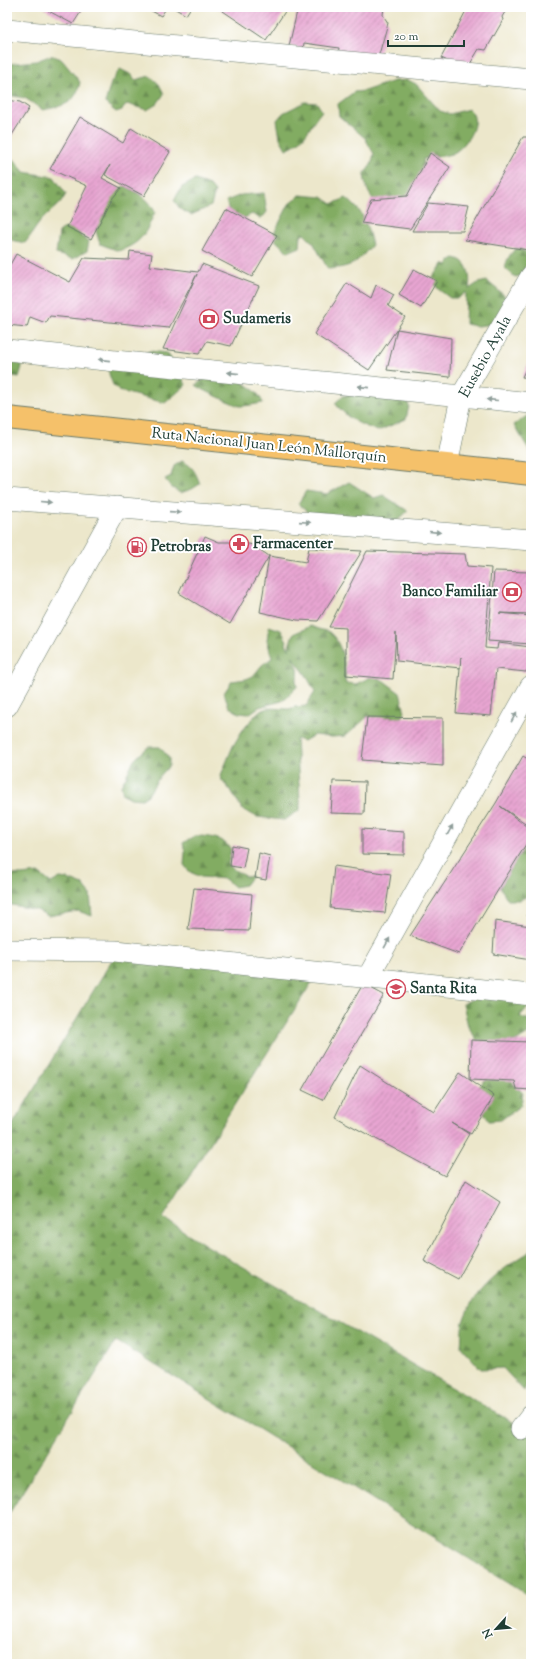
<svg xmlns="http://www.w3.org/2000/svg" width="538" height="1671" font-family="'Sorts Mill Goudy',serif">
<defs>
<pattern id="forest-firs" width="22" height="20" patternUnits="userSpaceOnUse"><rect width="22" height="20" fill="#82ac62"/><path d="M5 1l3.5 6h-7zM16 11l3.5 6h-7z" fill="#6a8d52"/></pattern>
<pattern id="building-hatch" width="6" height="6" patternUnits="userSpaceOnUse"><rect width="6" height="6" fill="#e8a5d2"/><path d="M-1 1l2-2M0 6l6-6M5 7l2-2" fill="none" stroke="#bb88ab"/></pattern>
</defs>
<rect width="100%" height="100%" fill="#fff"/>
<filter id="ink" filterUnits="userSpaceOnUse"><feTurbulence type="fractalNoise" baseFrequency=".025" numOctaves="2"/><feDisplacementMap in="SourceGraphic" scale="8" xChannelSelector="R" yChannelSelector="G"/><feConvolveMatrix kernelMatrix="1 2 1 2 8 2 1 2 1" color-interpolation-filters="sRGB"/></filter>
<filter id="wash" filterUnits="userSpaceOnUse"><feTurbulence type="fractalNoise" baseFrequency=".012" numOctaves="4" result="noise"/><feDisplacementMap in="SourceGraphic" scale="16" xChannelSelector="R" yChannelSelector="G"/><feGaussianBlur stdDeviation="0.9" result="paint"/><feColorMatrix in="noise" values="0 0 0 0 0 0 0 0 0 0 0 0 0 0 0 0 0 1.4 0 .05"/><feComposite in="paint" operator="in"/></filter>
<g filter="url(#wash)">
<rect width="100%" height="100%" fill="#ece7cb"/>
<g fill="url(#forest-firs)" stroke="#50744b">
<path d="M 52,55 L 62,60 L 80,82 C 76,105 62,106 43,110 L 25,98 L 7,95 L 7,64 L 36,61 Z"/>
<polygon points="120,69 132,75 135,80 150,76 159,84 164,94 157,104 147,110 127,104 122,110 116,112 105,103 111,83"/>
<path d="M 408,80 L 416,84 L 440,111 L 450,114 L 469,109 C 484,121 464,150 451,154 C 442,157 432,157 423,159 L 426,172 L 413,196 C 405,197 389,204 382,203 C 369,202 365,184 364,174 L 371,165 L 374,154 L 365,138 L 339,116 L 338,104 L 354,92 L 364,91 L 394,81 Z"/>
<path d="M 305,102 L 317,103 L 322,111 C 308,127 308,140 286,149 L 280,138 L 277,120 L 283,113 Z"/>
<path d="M 14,159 L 24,172 L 54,177 L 66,194 C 61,205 48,212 40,222 C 35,228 31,236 25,243 L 11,240 L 7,235 L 7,163 Z"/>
<polygon points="195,180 209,185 215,192 211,206 191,215 180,209 174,200 182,187"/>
<path d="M 125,186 C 138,193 149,198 155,212 C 145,234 143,242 119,251 L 100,244 L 96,231 L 99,218 L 112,192 Z"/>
<polygon points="264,193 267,212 261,219 252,214 244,218 231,217 226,201 241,195"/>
<path d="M 300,195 L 322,197 L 332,204 L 346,198 C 365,213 366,222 372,245 C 356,264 352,267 328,269 L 314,244 L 304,234 L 301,236 L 300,247 L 288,252 L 272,237 L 289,204 Z"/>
<polygon points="73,227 82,237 89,241 87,251 73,259 56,254 59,232 63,229"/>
<path d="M 517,248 L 530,254 L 531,262 L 524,275 L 515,277 L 505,268 C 507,259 510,253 517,248 Z"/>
<path d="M 454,258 C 469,260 471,277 469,289 L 478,283 L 487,281 L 505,296 L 505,307 L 494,324 L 477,326 L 465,324 L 466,292 L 458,298 L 450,298 L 438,289 L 432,279 L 444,263 L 446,265 Z"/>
<polygon points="149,351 167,353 178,368 186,385 165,403 119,391 113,385 109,374 109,370"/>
<polygon points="7,353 21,355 22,367 19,377 7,375"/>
<path d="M 214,372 C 233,379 254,382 263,403 C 255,404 248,406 240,406 C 237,406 200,389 196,385 Z"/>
<path d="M 366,389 L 402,391 L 409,406 L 406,419 L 378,431 C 359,424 348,420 335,403 L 343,396 Z"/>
<polygon points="531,413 531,453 514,425"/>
<path d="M 182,461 C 193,466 196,473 200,484 L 192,489 L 180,493 L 171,487 L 165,479 L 171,476 L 174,466 Z"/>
<polygon points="349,482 374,498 383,495 408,511 388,529 312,516 298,504 306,491 327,494"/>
<path d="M 269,626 L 281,630 L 287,641 L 286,643 L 289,650 L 289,646 L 293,634 L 311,626 C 318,630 325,630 329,632 C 343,643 346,667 345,683 L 356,684 L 373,676 L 384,681 L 400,693 L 405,712 L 389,733 L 376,718 L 367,717 L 346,736 L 332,737 L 314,735 L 304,741 L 296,739 L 300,800 L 300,810 L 284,820 L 257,817 L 242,809 L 232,792 L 222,781 L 221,775 L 233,746 L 242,731 L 258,712 L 267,708 L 289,709 L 295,707 L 306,706 L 315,692 L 306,675 L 292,656 C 296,665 302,671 296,680 L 297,687 L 282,701 L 259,707 L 249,714 L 239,713 L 229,707 L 224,693 L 232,681 L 246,679 L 253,676 L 262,665 L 272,658 L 267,640 Z"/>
<polygon points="148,747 160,747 169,758 169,766 160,776 148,795 142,799 131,798 123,794 121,786 134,760"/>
<polygon points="531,831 531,865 528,881 531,894 520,900 508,900 500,887 522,850"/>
<path d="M 194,836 C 209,836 222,837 231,849 L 228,864 L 233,869 L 246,877 L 252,876 L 245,885 L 234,887 L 225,879 L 201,877 L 190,872 L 184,865 L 185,853 L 183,843 Z"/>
<polygon points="38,873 51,883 60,878 68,879 83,885 90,894 92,916 78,911 48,916 37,910 7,904 7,874 21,875"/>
<polygon points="121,945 312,982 163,1218 209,1247 531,1433 531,1597 116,1341 7,1517 7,1134"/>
<polygon points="513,991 529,1006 520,1016 525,1019 531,1019 531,1037 528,1034 517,1041 492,1044 478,1042 468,1026 463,1004 479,995"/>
<polygon points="507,1073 515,1086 523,1093 521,1105 501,1120 489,1121 477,1101 475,1091 489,1076"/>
<path d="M 531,1251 L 531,1374 L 524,1391 L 503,1368 L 481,1369 L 461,1347 C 462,1339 461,1330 463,1322 C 473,1289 503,1268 531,1251 Z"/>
</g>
<g id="blocks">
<g fill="url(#building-hatch)">
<polygon points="46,7 84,7 73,24 45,9"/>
<polygon points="144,7 167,7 161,16"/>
<polygon points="172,7 191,7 186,15"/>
<polygon points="217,7 288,7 266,40"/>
<polygon points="298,7 384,7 383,15 388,23 378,58 338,55 339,48 304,43 303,50 289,46"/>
<polygon points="468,7 508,7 502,17 503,20 486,50 479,49 467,69 441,58"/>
<polygon points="7,100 20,102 29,108 7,143"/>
<polygon points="80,117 123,143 131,128 170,152 144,196 105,175 110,165 102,178 121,188 112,199 91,239 67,227 87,186 50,169"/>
<polygon points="523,137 531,137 531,244 528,250 465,240"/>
<polygon points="430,153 450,167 410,229 361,223 371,199 407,196"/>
<polygon points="428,203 469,207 463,231 412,231"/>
<polygon points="226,208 277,235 252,277 202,251"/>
<polygon points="130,251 152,254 150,266 198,272 202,264 259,286 231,346 207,341 199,354 163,349 197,274 169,328 50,316 46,323 30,317 27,327 7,325 7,270 16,254 70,282 84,258 129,260"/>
<polygon points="414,269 437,281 421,308 399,295"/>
<polygon points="347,283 371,298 376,285 394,295 388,306 405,317 397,329 451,338 450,377 387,370 397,329 369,370 314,334"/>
<polygon points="531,358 531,378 522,377"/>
<polygon points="205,536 219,542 240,542 253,545 269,556 230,624 179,593"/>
<polygon points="309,548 362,551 318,621 297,620 260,612 269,556 306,562"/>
<polygon points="367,551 465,554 467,566 491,568 485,648 497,649 498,643 531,647 531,664 526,672 496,669 491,716 456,713 461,657 460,668 397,661 396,632 393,679 346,675 346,628 329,627"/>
<polygon points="494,571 531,572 531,614 499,613 531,616 531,644 488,641"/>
<polygon points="367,717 443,718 443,766 362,760"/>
<polygon points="523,756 531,761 531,827 500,806 531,830 531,836 459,954 410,936 496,803"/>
<polygon points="333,781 365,782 364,814 331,813"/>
<polygon points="362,829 404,832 404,855 362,854"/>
<polygon points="232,845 247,848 243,868 230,866"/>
<polygon points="259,853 270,856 266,880 255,878"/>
<polygon points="334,866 391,874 385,913 330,908"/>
<polygon points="194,888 252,894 249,931 188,929"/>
<polygon points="530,902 531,902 531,916 527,916"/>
<polygon points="495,921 531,926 531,960 493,954"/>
<polygon points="363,984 384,995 323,1100 302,1090"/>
<polygon points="471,1040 531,1042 531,1090 516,1089 514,1081 470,1079"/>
<polygon points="360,1065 434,1112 460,1072 494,1096 471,1134 452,1123 469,1134 445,1176 335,1117"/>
<polygon points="466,1180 500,1202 458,1279 424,1261"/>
</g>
</g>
</g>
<g filter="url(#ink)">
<use href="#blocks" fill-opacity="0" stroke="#677869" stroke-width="1"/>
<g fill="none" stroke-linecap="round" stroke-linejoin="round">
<defs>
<g id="street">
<polyline points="7,30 531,79"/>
<polyline points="7,350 531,403"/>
<polyline points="447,465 461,397 531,276"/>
<polyline points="7,499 531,540"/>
<polyline points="7,706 117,507"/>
<polyline points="7,950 115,951 531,995"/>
<polyline points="368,977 531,686"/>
<polyline points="521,1429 531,1416"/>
</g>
<polyline id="highway" points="7,418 531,474"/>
</defs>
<use href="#street" stroke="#677869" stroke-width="22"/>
<use href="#highway" stroke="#677869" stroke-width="24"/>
<use href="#street" stroke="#fff" stroke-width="21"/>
<use href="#highway" stroke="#f5c16b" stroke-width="22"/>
</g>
<defs><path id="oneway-solid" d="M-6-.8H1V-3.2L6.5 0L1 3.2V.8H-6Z"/></defs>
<g fill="#8f9e9a">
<use href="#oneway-solid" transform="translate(104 360) rotate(-174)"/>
<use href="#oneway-solid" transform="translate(233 373) rotate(-174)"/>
<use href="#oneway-solid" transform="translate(363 387) rotate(-174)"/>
<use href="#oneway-solid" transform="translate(492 400) rotate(-175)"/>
<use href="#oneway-solid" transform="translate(46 502) rotate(5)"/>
<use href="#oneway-solid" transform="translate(175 512) rotate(4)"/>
<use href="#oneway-solid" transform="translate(305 522) rotate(4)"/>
<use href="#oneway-solid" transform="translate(435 532) rotate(5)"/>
<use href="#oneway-solid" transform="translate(514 717) rotate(-61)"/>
<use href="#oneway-solid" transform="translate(450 830) rotate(-61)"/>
<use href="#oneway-solid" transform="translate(387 943) rotate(-61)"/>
</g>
</g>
<defs>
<symbol id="bank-ring" viewBox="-11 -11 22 22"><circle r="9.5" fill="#fff" stroke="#d1495b" stroke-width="1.5"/><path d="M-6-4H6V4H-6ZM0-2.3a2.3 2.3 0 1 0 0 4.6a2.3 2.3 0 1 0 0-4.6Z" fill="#d1495b"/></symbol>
<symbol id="pharmacy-ring" viewBox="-11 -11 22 22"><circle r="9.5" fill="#fff" stroke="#d1495b" stroke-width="1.5"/><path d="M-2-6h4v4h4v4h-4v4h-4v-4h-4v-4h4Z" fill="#d1495b"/></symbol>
<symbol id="fuel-ring" viewBox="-11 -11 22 22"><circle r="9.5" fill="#fff" stroke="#d1495b" stroke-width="1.5"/><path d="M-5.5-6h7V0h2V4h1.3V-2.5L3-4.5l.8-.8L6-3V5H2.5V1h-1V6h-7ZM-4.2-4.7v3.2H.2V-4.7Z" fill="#d1495b"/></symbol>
<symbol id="school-ring" viewBox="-11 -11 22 22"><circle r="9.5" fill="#fff" stroke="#d1495b" stroke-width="1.5"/><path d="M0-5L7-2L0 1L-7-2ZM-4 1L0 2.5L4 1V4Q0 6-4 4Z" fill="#d1495b"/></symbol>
</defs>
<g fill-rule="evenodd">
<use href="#bank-ring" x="198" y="308" width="22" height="22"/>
<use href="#pharmacy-ring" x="228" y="533" width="22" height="22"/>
<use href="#fuel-ring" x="126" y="536" width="22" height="22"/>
<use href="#bank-ring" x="501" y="581" width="22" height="22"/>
<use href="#school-ring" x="385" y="978" width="22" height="22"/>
</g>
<g text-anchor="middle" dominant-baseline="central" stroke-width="4" stroke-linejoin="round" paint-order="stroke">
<g font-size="15" font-weight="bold" fill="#1f3d34" stroke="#fff" text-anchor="start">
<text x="223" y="319">Sudameris</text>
<text x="253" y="544">Farmacenter</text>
<text x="151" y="547">Petrobras</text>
<text x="498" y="592" text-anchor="end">Banco Familiar</text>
<text x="410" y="989">Santa Rita</text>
</g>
<g font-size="15" fill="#1f3d34" stroke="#fff">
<text transform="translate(486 357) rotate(-61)">Eusebio Ayala</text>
<text transform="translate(269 446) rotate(6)">Ruta Nacional Juan León Mallorquín</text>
</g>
</g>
<rect width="538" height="1671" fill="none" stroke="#fff" stroke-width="24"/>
<g transform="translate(496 1629) rotate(243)" stroke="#ffffff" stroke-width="3" paint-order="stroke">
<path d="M0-3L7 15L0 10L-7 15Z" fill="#1f3d34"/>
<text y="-6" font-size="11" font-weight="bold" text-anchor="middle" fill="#1f3d34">N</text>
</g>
<path d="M388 40v6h76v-6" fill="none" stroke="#1f3d34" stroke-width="2"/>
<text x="394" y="40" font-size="12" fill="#1f3d34" stroke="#ffffff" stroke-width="3" paint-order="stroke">20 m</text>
</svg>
